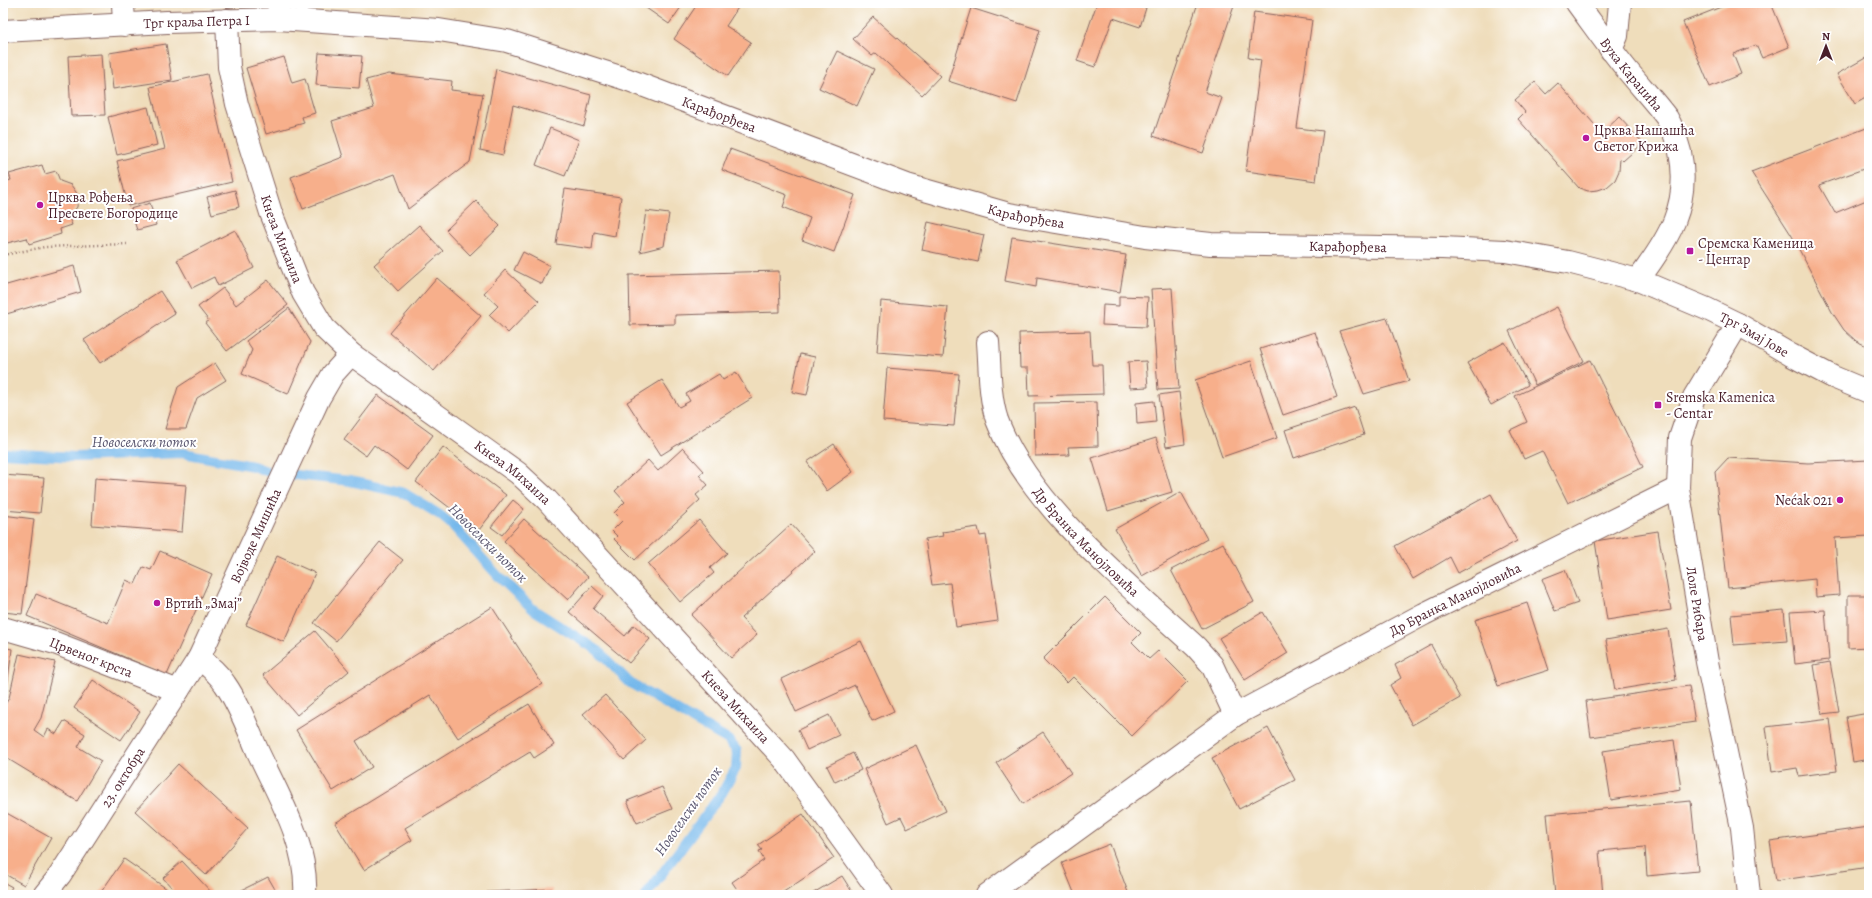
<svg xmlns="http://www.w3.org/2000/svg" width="1872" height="898" font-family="Alegreya,serif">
<rect width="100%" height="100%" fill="#fff"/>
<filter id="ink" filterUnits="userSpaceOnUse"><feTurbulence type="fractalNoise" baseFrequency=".025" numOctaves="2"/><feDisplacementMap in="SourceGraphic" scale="8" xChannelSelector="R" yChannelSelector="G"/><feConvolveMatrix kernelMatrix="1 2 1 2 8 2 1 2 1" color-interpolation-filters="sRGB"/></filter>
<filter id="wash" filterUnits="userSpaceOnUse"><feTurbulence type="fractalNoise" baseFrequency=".012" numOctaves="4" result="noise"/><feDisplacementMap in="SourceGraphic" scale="16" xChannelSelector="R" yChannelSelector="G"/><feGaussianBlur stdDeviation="0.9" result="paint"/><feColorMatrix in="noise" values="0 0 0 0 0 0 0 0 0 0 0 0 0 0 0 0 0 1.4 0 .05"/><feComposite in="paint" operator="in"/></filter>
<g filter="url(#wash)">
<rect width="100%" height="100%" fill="#efddbb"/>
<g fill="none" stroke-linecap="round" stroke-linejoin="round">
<polyline stroke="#75b8eb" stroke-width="10" points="3,453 75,457 183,453 253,466 269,472 350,481 404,493 440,515 452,525 499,577 534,610 597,650 630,683 728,740 737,751 736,768 722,793 646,895"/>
</g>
<g id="blocks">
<g fill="#f7af8b">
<polygon points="639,3 684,3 669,24"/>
<polygon points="698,3 741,3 726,26 751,42 728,76 674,39"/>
<polygon points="1097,3 1132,3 1146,8 1140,27 1113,18 1095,67 1077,61"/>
<polygon points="1198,3 1235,3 1205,92 1222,98 1203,153 1153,136"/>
<polygon points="1731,3 1771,3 1789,47 1762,58 1756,45 1733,54 1741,74 1710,87 1683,22"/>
<polygon points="971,8 1040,30 1017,103 948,81"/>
<polygon points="1254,12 1312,20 1297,128 1323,131 1316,181 1246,171 1261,60 1248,58"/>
<polygon points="873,17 940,76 922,95 876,53 872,56 853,39"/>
<polygon points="166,44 172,80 113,89 109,53"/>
<polygon points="837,51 874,69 857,106 819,88"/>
<polygon points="319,53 362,56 359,88 316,85"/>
<polygon points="101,54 105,115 71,116 68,56"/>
<polygon points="1869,56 1869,96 1855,104 1837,74"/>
<polygon points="284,57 292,83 305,79 315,113 302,117 304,123 266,134 246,68"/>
<polygon points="496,69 591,95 584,126 513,105 503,155 480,150"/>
<polygon points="207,74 232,182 128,206 117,161 165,149 150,87"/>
<polygon points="389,74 452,81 451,90 483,94 470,162 408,209 395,174 303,209 291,177 343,157 332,121 374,108 366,80"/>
<polygon points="1535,82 1546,94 1558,83 1602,133 1619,117 1643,143 1623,161 1620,158 1619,171 1615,180 1607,187 1598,190 1588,191 1579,188 1518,119 1525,112 1515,100"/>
<polygon points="148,107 157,145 117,155 108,117"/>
<polygon points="1869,127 1869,167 1819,185 1835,213 1869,199 1869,347 1856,341 1844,330 1832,312 1792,236 1751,172"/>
<polygon points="550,128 579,140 565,176 536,165"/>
<polygon points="730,149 855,195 834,252 802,240 810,218 783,207 787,195 722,170"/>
<polygon points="42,165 45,174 56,171 60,181 71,185 78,195 77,207 69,217 72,225 60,229 61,234 29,244 27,238 3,244 3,182 11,180 9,174"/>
<polygon points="565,189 621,197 615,236 594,232 592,249 556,244"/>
<polygon points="235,190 239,207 212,214 207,197"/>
<polygon points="476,201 500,226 470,255 446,230"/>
<polygon points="150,203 156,225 137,230 130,209"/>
<polygon points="646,211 669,214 664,246 640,252"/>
<polygon points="928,222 984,235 978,262 922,250"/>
<polygon points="419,225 443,251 398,291 374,265"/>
<polygon points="235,230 254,268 218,286 214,277 192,288 177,260"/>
<polygon points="1012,237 1126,255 1120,292 1037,278 1036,287 1005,281"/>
<polygon points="523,252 550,266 542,284 514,270"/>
<polygon points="74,266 81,292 3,315 3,286"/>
<polygon points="505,270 539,301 508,333 489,315 498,306 484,293"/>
<polygon points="779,271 780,312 675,315 675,324 630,325 629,275"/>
<polygon points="437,278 481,316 434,371 390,333"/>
<polygon points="268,280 288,305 227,351 205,323 209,321 198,307 223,288 236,305"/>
<polygon points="1172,288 1179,389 1158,390 1151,289"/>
<polygon points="160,291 175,314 100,363 84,340"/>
<polygon points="1119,296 1148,297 1146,327 1102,325 1103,305 1119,306"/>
<polygon points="881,301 948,307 943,357 877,352"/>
<polygon points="1557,307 1584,361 1535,385 1509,331"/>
<polygon points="289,308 310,342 288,394 242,374 252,350 246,341"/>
<polygon points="1387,318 1409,381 1364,394 1339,331"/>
<polygon points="1090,331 1092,365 1102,365 1103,394 1029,396 1028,368 1020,368 1019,333"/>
<polygon points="1315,332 1337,397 1283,415 1260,349"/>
<polygon points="1505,342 1528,385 1491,405 1467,363"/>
<polygon points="800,354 815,357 807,395 792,392"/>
<polygon points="1590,360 1643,467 1568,503 1542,451 1524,459 1510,430 1527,422 1515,396"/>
<polygon points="1146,361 1148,387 1130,388 1128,362"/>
<polygon points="1251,361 1277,438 1222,457 1195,380"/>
<polygon points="215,363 226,380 197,398 186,429 165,429 178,387"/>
<polygon points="887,368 959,374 954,426 883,421"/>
<polygon points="736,372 752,398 661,455 627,402 662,380 679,407 690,401 686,394 719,374 723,380"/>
<polygon points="1179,392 1185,444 1166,447 1159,395"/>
<polygon points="378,395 433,435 407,470 374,445 366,456 344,440"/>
<polygon points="1154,401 1156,422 1137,424 1136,403"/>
<polygon points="1097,402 1098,446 1068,447 1069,455 1035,456 1034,403"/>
<polygon points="1355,407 1364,435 1294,458 1285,430"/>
<polygon points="1156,438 1172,492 1108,511 1092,458"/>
<polygon points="834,444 853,472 827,491 807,462"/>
<polygon points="443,447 506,495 479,530 416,482"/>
<polygon points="683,448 704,471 699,475 708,485 696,495 700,500 635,560 614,539 617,536 612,531 622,521 614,513 625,502 615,491 648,460 658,471"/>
<polygon points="1728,458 1808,463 1869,460 1869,536 1835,538 1839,595 1816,597 1815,579 1728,588 1715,472"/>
<polygon points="3,475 44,478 40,513 3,510"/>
<polygon points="95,478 186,485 182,532 92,525"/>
<polygon points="1181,492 1207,539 1142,576 1115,529"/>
<polygon points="1491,494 1517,541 1458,573 1450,557 1413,579 1395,546"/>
<polygon points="513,500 524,509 502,535 491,527"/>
<polygon points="3,515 34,519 22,614 3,612"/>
<polygon points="524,519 588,577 568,600 504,541"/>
<polygon points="699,520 727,553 710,568 714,573 680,602 648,564"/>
<polygon points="791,524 815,551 741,618 757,635 731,658 691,615"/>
<polygon points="978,527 980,536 986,535 998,621 956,627 950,583 932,585 925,539 943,536 942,532"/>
<polygon points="1658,531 1671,610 1607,620 1595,541"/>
<polygon points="380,542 403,560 336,641 314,623"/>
<polygon points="1223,543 1254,602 1202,629 1171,570"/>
<polygon points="160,551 212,574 167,675 27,616 36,594 108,623 126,580 135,584 143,567 151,570"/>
<polygon points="277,556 315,573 284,642 246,625"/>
<polygon points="1565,570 1578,603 1555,611 1542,579"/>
<polygon points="592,586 603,596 593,609 625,636 634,625 650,639 629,663 569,612"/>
<polygon points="1848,595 1869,595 1869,647 1848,648"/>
<polygon points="1105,597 1141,633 1132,642 1149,659 1158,651 1188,681 1132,736 1073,677 1067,683 1043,659"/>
<polygon points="1527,603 1549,670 1498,686 1475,620"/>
<polygon points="492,607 542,684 458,738 430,695 356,741 372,767 333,791 296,730"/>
<polygon points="1784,610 1787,641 1734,645 1731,615"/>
<polygon points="1825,610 1829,660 1795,664 1790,612"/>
<polygon points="1263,612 1288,653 1245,680 1219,638"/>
<polygon points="1668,629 1676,680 1615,690 1606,640"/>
<polygon points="315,631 349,671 297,715 263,675"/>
<polygon points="861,641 894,711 872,721 855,685 796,712 781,679"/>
<polygon points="1431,645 1460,698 1412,725 1390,685 1401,678 1395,665"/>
<polygon points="3,647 12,649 7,687 3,687"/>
<polygon points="19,654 55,662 41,718 34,730 44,737 48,729 56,734 64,721 85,734 78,747 101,761 77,801 3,756 3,708 9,698"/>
<polygon points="1830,662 1839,712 1822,714 1814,665"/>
<polygon points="93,680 140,712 121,740 74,708"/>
<polygon points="1689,686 1695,722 1591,737 1586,701"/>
<polygon points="605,695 646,740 624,760 583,714"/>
<polygon points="529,704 554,745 534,758 530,752 405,828 412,840 364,870 335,823"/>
<polygon points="1869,713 1869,759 1853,762 1846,717"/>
<polygon points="829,715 839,735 807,750 798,730"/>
<polygon points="1830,719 1837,771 1799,776 1797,768 1772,772 1766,727"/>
<polygon points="1268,728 1295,780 1239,809 1212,758"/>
<polygon points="1043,732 1071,773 1023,804 996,763"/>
<polygon points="1674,740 1681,789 1611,800 1603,751"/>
<polygon points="916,745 946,811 907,829 901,817 888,823 864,769"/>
<polygon points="853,753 861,770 835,782 827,766"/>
<polygon points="178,764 248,828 206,875 135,811"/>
<polygon points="662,787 672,809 637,823 627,801"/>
<polygon points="1691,801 1698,871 1647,876 1645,847 1599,851 1603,895 1555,895 1547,814"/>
<polygon points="3,811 51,838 24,885 3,873"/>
<polygon points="803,814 834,858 779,895 741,895 732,882 764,860 759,851 762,850 758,845"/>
<polygon points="1869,827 1869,867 1776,881 1770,841"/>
<polygon points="1110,844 1129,895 1075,895 1062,863"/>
<polygon points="124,859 167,889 163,895 99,895"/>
<polygon points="182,861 214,895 167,895 173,889 163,878"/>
<polygon points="842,876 854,895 810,895"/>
<polygon points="268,877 276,891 269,895 237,895 236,893"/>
<polygon points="3,882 12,887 7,895 3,895"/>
<polygon points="552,889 552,895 487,895 487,892"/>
</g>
</g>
</g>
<g filter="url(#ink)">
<use href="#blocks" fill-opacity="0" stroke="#84625d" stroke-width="1"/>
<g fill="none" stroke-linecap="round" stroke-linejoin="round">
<defs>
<g id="minor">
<polyline points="123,3 124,25"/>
<path id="s1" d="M 1577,3 C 1594,26 1610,49 1628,71 C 1641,87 1655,102 1667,118 C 1673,128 1677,141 1680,152 C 1691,205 1668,240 1638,280"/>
<polyline points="278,19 279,3"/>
<path id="s2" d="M 227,20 L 229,67 L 237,104 L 271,213 L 303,293 L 324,328 L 351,354 L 518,473 L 547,500 L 784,759 L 882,895"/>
<polyline points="1611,50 1617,36 1620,3"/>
<path id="s3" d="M 988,342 C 990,367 989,396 997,420 C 1029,506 1130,586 1196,647 L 1212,665 L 1235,715"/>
<path id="s4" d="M 3,628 L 55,643 L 178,691"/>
<path d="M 199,658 C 209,666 218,673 225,684 C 239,704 248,729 258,752 C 279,797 308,844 305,895"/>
<path id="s5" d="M 44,895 L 60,875 L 199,658 L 319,398 L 333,374 L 351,354"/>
<path id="s6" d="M 987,895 L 1235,715 L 1424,614 L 1678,488"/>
</g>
<g id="tertiary">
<path id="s7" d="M 1738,324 L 1694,397 L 1680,438 L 1678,488 L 1707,662 L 1742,828 L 1749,895"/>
</g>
<g id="secondary">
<path id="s8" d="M 3,31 L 167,22 L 278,19 L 439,30 L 507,41 L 626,79 L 907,185 L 1009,214 L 1145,237 L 1211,244 L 1442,248 L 1505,251 L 1568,262 L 1638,280 L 1707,309 L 1738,324 L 1791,355 L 1833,377 L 1869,392"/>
</g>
</defs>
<use href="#minor" stroke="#84625d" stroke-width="24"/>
<use href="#tertiary" stroke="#84625d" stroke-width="24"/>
<use href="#secondary" stroke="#84625d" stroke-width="24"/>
<g stroke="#84625d" stroke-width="2.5" stroke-dasharray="1 3" stroke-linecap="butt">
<polyline points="3,169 3,175"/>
<polyline points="3,255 45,247 127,244"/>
</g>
<use href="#minor" stroke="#fff" stroke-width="22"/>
<use href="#tertiary" stroke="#fff" stroke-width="22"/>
<use href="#secondary" stroke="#fff" stroke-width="22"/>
</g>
</g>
<g fill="#b5179e" stroke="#fff" stroke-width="1.5">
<circle cx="1586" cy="138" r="4"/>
<circle cx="40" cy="205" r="4"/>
<rect x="1686" y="247" width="8" height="8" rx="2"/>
<rect x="1654" y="401" width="8" height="8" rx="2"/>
<circle cx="1840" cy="500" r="4"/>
<circle cx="157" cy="603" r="4"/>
</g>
<g text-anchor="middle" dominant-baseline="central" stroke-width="4" stroke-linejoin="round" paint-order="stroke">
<g font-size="14" fill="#4a1f2b" stroke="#fff">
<text stroke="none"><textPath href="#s8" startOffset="194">Трг краља Петра I</textPath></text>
<text stroke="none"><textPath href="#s1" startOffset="90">Вука Караџића</textPath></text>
<text stroke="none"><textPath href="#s8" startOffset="730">Карађорђева</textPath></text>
<text stroke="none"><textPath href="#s8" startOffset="1054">Карађорђева</textPath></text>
<text stroke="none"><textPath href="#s2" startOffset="227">Кнеза Михаила</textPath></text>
<text stroke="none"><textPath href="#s8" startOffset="1378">Карађорђева</textPath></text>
<text stroke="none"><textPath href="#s8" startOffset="1800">Трг Змај Јове</textPath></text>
<text stroke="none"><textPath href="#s2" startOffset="564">Кнеза Михаила</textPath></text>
<text stroke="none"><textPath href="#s5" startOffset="418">Војводе Мишића</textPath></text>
<text stroke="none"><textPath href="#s3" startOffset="231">Др Бранка Манојловића</textPath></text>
<text stroke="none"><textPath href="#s6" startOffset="555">Др Бранка Манојловића</textPath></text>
<text stroke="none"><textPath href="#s7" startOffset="296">Лоле Рибара</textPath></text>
<text stroke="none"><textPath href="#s4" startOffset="93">Црвеног крста</textPath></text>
<text stroke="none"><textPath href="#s2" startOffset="888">Кнеза Михаила</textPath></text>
<text stroke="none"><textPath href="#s5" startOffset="142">23. октобра</textPath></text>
</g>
<g font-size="14" fill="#4a1f2b" stroke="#fff" text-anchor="start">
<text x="1594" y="130">Црква Нашашћа<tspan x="1594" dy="16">Светог Крижа</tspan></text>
<text x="48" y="197">Црква Рођења<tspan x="48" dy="16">Пресвете Богородице</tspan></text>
<text x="1698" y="243">Сремска Каменица<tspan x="1698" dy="16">- Центар</tspan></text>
<text x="1666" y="397">Sremska Kamenica<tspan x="1666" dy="16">- Centar</tspan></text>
<text x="1832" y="500" text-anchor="end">Nećak 021</text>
<text x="165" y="603">Вртић „Змај”</text>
</g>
<g font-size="15" font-style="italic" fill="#59556e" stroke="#fff">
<text x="144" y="442">Новоселски поток</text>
<text transform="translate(488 543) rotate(45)">Новоселски поток</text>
<text transform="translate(688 811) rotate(-55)">Новоселски поток</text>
</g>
</g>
<rect width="1872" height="898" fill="none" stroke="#fff" stroke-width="16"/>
<g transform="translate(1826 46)" stroke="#ffffff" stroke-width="3" paint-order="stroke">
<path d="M0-3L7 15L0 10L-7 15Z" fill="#4a1f2b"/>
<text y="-6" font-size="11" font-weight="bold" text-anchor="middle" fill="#4a1f2b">N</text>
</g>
</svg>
